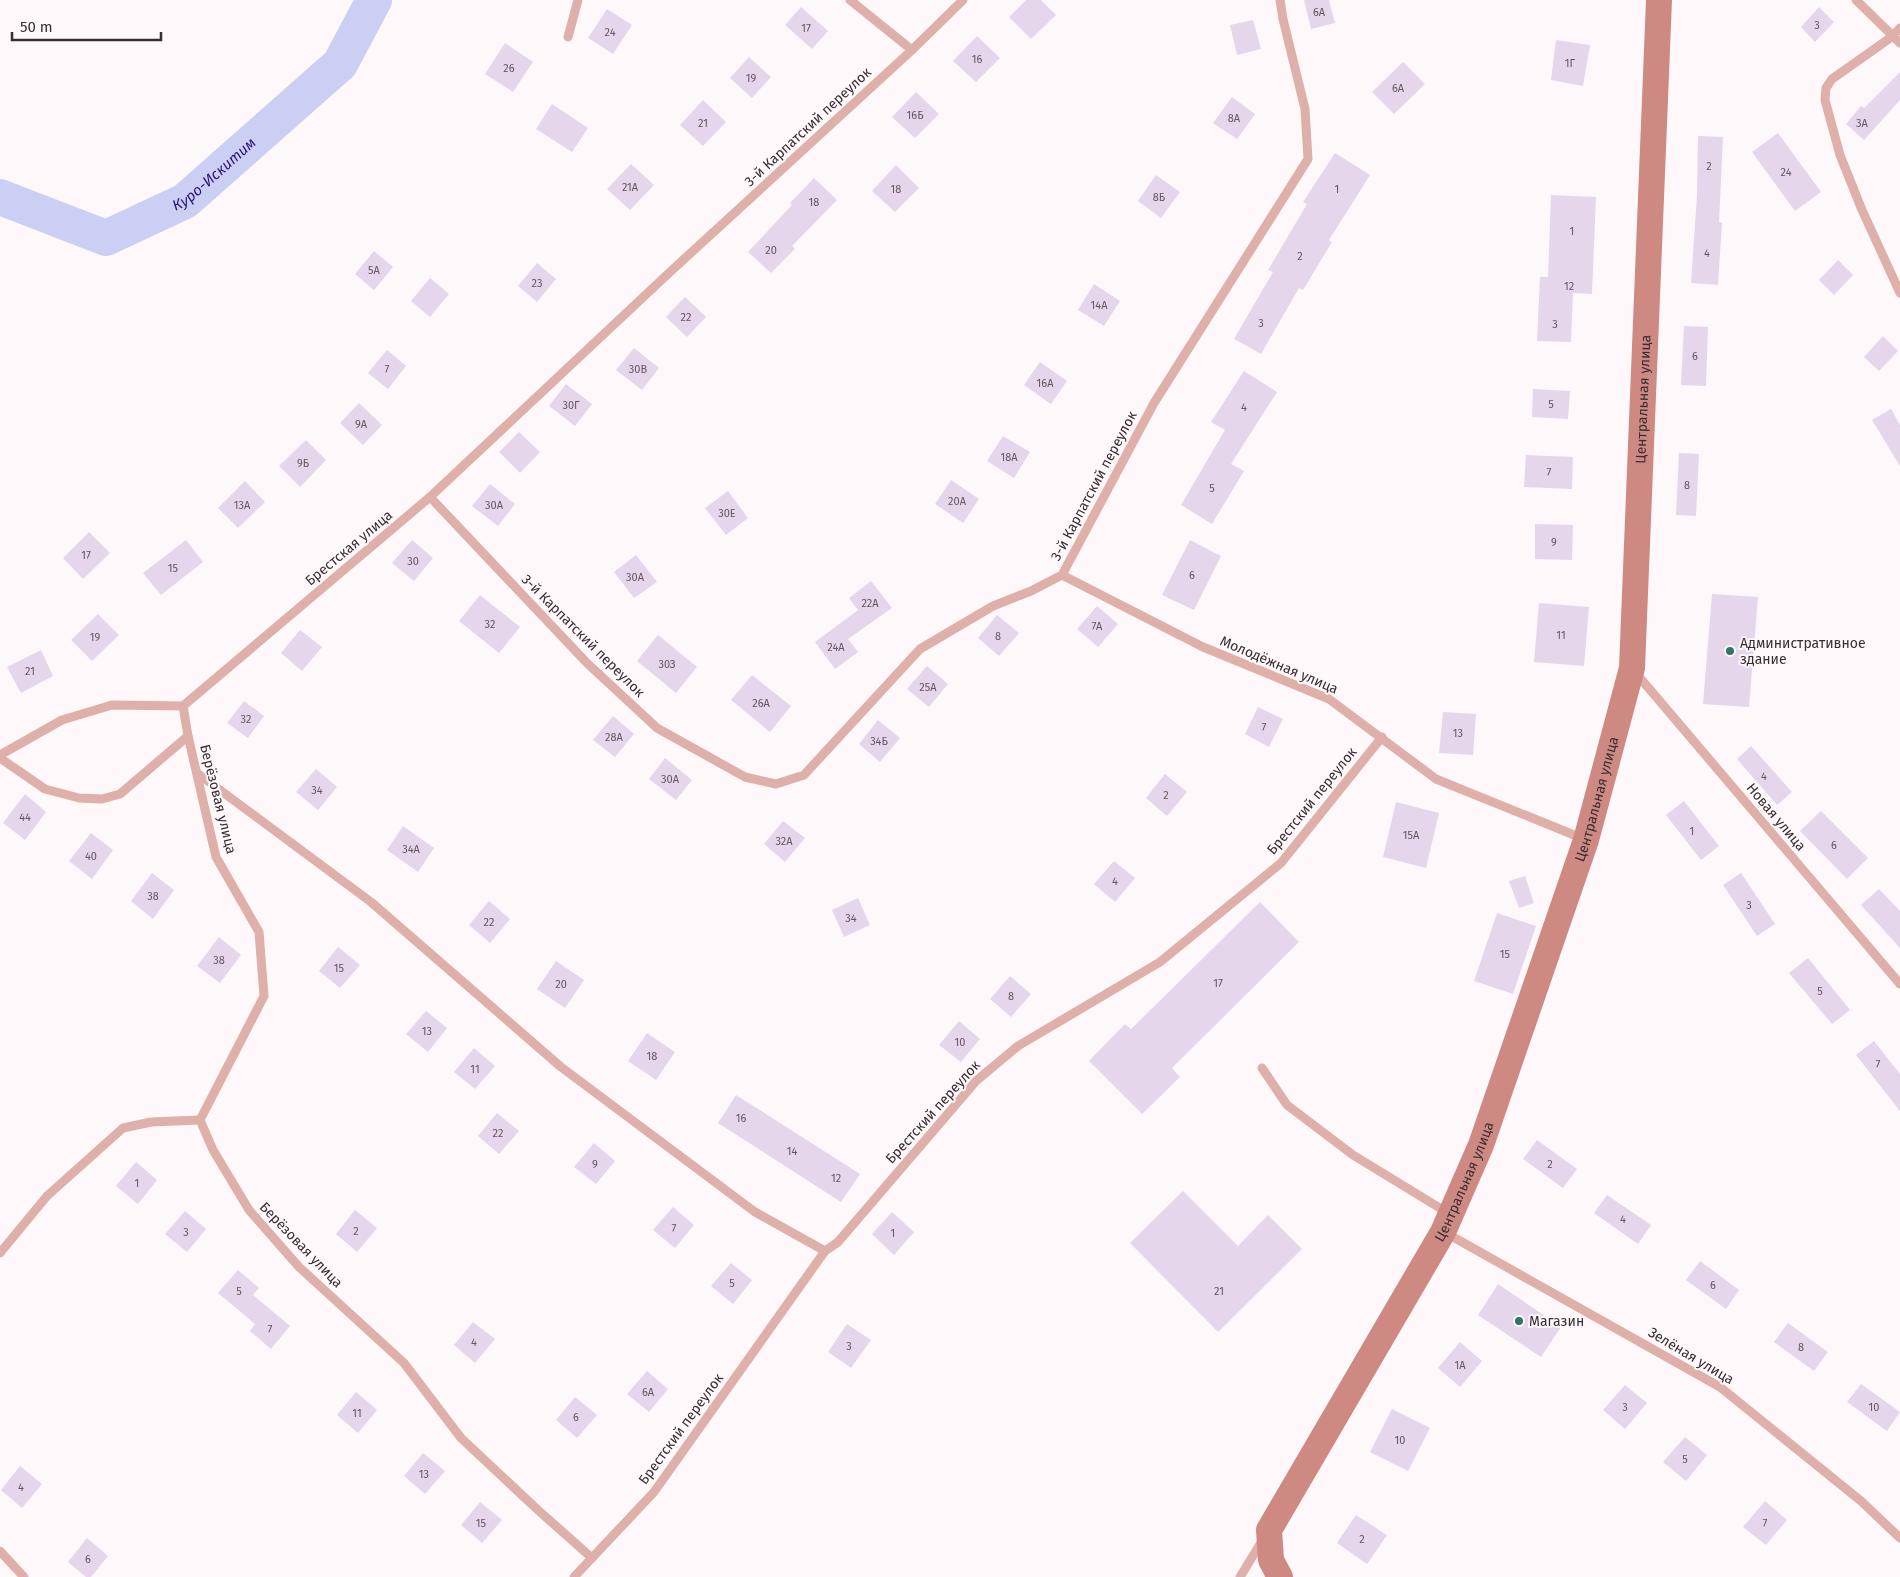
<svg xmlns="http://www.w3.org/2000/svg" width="1900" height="1577" font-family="'Fira Sans',sans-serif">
<rect width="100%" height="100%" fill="#fef8fa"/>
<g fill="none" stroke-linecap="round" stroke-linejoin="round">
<path stroke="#cccff4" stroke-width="36" id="s1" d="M 0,197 L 106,238 L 185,201 L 340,64 L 374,0"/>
</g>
<g fill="#e5d6eb">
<polygon points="1026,0 1041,0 1056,15 1031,39 1009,17"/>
<polygon points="1304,0 1329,0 1335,23 1311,29"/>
<polygon points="801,7 828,31 812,49 785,25"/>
<polygon points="1819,7 1834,22 1815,42 1801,27"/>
<polygon points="607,9 632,25 613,54 588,38"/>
<polygon points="1253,20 1261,49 1237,55 1230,25"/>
<polygon points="977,36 1000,58 976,82 953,61"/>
<polygon points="1556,40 1590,45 1583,86 1551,80"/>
<polygon points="505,43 533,62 513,92 485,74"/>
<polygon points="749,57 771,77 752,98 730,78"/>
<polygon points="1403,62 1425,84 1394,114 1372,92"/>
<polygon points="1900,72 1900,100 1864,140 1846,124 1861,106 1864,108"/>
<polygon points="916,92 939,114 915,138 892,117"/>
<polygon points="1232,97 1255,114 1237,139 1213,123"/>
<polygon points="703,100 726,122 703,146 680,125"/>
<polygon points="552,104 588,128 572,152 536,129"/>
<polygon points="1778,133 1821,192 1795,211 1752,152"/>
<polygon points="1698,136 1723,137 1719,222 1722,223 1718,285 1691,283 1697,195"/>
<polygon points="1335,153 1370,175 1329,240 1332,242 1303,290 1299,288 1261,354 1234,339 1273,272 1268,270 1307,204 1303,202"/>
<polygon points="631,164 654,185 630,210 607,189"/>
<polygon points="896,165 919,188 895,212 872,191"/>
<polygon points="1156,175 1180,192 1161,218 1138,201"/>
<polygon points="814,178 837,200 792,246 795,249 771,273 748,252 792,205 790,203"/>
<polygon points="1551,195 1596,197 1592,294 1573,293 1571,342 1537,341 1540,277 1548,277"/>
<polygon points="374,251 393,267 374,290 355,274"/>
<polygon points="1838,260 1853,275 1834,295 1819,280"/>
<polygon points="537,263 556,279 537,302 518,286"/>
<polygon points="430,278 449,294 430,317 411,301"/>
<polygon points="1094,284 1120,301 1104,326 1078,310"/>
<polygon points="685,297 706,317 687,337 666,317"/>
<polygon points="1684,326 1708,327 1706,386 1681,385"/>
<polygon points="1883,336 1898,351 1879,371 1864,357"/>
<polygon points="634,348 659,368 642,390 616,370"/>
<polygon points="387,350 406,366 388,389 368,373"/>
<polygon points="1040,362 1067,381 1051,404 1024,385"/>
<polygon points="1244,371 1277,392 1231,464 1244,471 1212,524 1181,505 1225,430 1211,422"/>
<polygon points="566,384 592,404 575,426 549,406"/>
<polygon points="1533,389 1570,391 1568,419 1532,417"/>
<polygon points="359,403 382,425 363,445 340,423"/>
<polygon points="1891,409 1900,425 1900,466 1872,420"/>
<polygon points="519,432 540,452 520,473 499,452"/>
<polygon points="1003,436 1030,452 1014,478 987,461"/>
<polygon points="306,440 326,460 300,487 279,466"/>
<polygon points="1679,453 1699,454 1696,516 1676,515"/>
<polygon points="1526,455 1573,457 1572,489 1524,487"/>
<polygon points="951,480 979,499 963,523 935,504"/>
<polygon points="245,481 265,502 238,528 218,508"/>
<polygon points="490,484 515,504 498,526 472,506"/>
<polygon points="728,491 748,518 726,535 705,508"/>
<polygon points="1535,524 1573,525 1572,560 1535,559"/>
<polygon points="89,532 110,553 83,579 63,558"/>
<polygon points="186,540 203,562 161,595 143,573"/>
<polygon points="412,540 433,558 414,581 392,563"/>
<polygon points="1190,540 1221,556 1194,610 1162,595"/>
<polygon points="636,555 657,582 634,598 614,572"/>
<polygon points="871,581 892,608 848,639 858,652 835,669 815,642 858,610 849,598"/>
<polygon points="1712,594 1758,597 1749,707 1703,704"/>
<polygon points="480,595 520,627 499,653 459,621"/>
<polygon points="1539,603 1589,607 1584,666 1534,662"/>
<polygon points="1097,606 1118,624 1098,647 1077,629"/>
<polygon points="98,614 119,635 92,661 71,640"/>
<polygon points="997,615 1019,633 999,656 978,638"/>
<polygon points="300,630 322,647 302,671 281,653"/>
<polygon points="658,635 697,667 676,693 637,661"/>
<polygon points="41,650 53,676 21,693 7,667"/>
<polygon points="927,666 948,684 929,707 907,689"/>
<polygon points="752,675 791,706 770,732 731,700"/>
<polygon points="244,701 264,716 248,738 227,723"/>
<polygon points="1258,707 1283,719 1269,747 1245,734"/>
<polygon points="1443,712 1476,714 1473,755 1439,753"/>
<polygon points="613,716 634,734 615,757 593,740"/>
<polygon points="878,720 900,738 880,762 859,744"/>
<polygon points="1751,746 1792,792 1777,805 1737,759"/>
<polygon points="665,758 692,780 676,800 649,779"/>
<polygon points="316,769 337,787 318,810 296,792"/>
<polygon points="1165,774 1187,792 1167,816 1146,798"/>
<polygon points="25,794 46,812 25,840 3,823"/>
<polygon points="1684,801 1719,846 1701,860 1666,815"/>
<polygon points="1396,802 1439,813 1426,868 1383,857"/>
<polygon points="1821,811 1868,858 1847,879 1800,831"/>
<polygon points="783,821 805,838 785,862 764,844"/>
<polygon points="403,826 434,848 418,872 387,850"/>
<polygon points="91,833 113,850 92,879 69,861"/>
<polygon points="1114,861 1135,878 1115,902 1094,884"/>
<polygon points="152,873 174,890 153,919 131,901"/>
<polygon points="1741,873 1775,924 1757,936 1723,885"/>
<polygon points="1525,876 1534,903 1519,908 1509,881"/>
<polygon points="1879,889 1900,911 1900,948 1861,905"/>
<polygon points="858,898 870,925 844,937 832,910"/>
<polygon points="489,901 510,919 490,943 469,925"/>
<polygon points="1260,902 1299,942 1172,1068 1180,1077 1142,1114 1089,1061 1125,1024 1131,1029"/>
<polygon points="1497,913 1536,926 1513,994 1474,981"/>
<polygon points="219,937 241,955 220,983 197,966"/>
<polygon points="338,947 360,965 340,988 319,971"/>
<polygon points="1808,958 1850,1010 1832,1024 1789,973"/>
<polygon points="556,961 584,980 565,1008 537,989"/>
<polygon points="1010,976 1031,994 1011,1017 990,999"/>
<polygon points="426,1011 447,1028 428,1052 406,1034"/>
<polygon points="959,1021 980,1039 961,1062 939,1045"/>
<polygon points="647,1033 675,1052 656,1080 628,1061"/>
<polygon points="1874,1041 1900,1074 1900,1111 1856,1055"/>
<polygon points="474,1048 495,1066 475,1089 454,1072"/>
<polygon points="736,1095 860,1174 841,1202 718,1123"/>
<polygon points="497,1113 519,1131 499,1154 478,1136"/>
<polygon points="1537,1140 1577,1169 1563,1188 1523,1159"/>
<polygon points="594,1143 615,1161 596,1184 574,1167"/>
<polygon points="136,1162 157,1180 138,1204 116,1186"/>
<polygon points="1183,1191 1238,1246 1268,1215 1302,1249 1218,1332 1130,1243"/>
<polygon points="1607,1195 1651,1225 1638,1244 1594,1213"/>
<polygon points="673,1207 694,1225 675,1248 653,1230"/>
<polygon points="355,1210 377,1228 357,1252 336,1234"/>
<polygon points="185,1211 206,1229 187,1252 165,1234"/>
<polygon points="892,1212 914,1232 894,1255 872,1234"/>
<polygon points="1700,1261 1739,1290 1726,1309 1686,1280"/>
<polygon points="731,1263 752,1280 733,1304 711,1286"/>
<polygon points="238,1270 259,1288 253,1295 290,1326 271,1349 250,1331 255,1324 218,1293"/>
<polygon points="1498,1284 1561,1327 1541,1357 1478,1315"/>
<polygon points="473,1322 495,1339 475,1363 454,1345"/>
<polygon points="1788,1323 1828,1352 1814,1371 1774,1342"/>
<polygon points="847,1324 871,1340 851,1368 828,1352"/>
<polygon points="1460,1342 1482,1361 1460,1387 1438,1368"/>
<polygon points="647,1371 668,1389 649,1412 627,1394"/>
<polygon points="1861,1384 1900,1412 1887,1431 1847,1402"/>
<polygon points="1625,1385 1647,1403 1625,1429 1603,1410"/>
<polygon points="356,1392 377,1410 358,1433 337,1415"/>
<polygon points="575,1397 597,1415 577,1438 556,1420"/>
<polygon points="1392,1409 1430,1428 1408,1471 1370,1452"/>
<polygon points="1685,1437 1707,1455 1686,1481 1663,1462"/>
<polygon points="423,1453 445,1471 425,1494 404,1476"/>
<polygon points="20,1466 42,1484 22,1508 1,1490"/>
<polygon points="1765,1501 1787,1520 1766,1545 1743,1527"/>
<polygon points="480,1502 502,1520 482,1543 461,1525"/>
<polygon points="1356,1515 1387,1535 1367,1564 1337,1543"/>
<polygon points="87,1538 108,1556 91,1577 86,1577 68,1562"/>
</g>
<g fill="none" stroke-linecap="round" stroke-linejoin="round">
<g stroke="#dfafaa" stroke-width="9">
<polyline points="850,0 912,50"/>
<polyline points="1856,0 1893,36 1832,79 1826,88 1825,100 1840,155 1862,210 1900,293"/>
<polyline points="1900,28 1893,36 1900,43"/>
<polyline points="568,37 578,0"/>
<polyline points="430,497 587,663 657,728 745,777 776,784 804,775 920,649 993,606 1031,591 1062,575 1154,403 1308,159 1305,109 1283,19 1280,0"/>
<polyline points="1062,575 1203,647 1329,699 1436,779 1584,839"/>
<polyline points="1635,672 1900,984"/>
<polyline points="183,706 188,736 216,857 259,932 264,996 200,1120 213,1150 249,1210 299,1267 404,1363 461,1438 539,1511 592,1558"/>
<polyline points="0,755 62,720 112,705 183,706 430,497 670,272 912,50 963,0"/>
<polyline points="0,758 45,789 79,798 102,799 120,794 188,736"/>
<polyline points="197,773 371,902 561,1067 755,1212 825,1251"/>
<polyline points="1262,1068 1287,1105 1353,1155 1448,1213"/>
<polyline points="1446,1233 1720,1387 1861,1501 1900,1538"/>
<polyline points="0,1253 47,1196 123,1128 151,1122 200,1120"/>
<polyline points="0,1551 24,1577"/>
<polyline points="574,1577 654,1492 825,1251 838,1242 976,1081 1018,1046 1160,962 1281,863 1382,737"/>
<polyline points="1240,1577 1262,1541"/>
</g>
<path stroke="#cf8983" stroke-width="26" id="s2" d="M 1280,1577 L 1271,1560 L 1269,1530 L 1443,1232 L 1481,1145 L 1586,840 L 1632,668 L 1659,0"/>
</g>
<g fill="#307467" stroke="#fef8fa" stroke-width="2">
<circle cx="1730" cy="651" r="5"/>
<circle cx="1519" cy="1321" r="5"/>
</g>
<g text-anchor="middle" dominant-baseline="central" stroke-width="4" stroke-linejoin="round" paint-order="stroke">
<g font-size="11" fill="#635760">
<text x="1319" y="12">6А</text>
<text x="1817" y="25">3</text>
<text x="806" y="28">17</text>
<text x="610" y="32">24</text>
<text x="977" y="59">16</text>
<text x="1570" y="63">1Г</text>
<text x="509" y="68">26</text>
<text x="751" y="78">19</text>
<text x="1398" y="88">6А</text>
<text x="915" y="115">16Б</text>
<text x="1234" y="118">8А</text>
<text x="703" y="123">21</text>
<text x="1862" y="123">3А</text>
<text x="1709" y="166">2</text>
<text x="1786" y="172">24</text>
<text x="630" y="187">21А</text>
<text x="896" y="189">18</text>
<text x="1337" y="189">1</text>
<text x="1159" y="197">8Б</text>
<text x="814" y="202">18</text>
<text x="1572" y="231">1</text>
<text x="771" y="250">20</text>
<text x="1707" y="253">4</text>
<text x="1300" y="256">2</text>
<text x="374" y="270">5А</text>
<text x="537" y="283">23</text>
<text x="1569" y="286">12</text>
<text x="1099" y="305">14А</text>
<text x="686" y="317">22</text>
<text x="1261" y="323">3</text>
<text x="1555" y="324">3</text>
<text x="1695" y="356">6</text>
<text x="387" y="369">7</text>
<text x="638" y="369">30В</text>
<text x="1045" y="383">16А</text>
<text x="1551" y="404">5</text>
<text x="571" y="405">30Г</text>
<text x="1244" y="407">4</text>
<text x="361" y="424">9А</text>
<text x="1009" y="457">18А</text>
<text x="303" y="463">9Б</text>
<text x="1549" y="472">7</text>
<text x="1687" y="485">8</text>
<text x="1212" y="488">5</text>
<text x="957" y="501">20А</text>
<text x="242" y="505">13А</text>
<text x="494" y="505">30А</text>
<text x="727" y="513">30Е</text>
<text x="1554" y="542">9</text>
<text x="86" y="555">17</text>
<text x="413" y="561">30</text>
<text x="173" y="568">15</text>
<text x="1192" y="575">6</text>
<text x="635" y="577">30А</text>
<text x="870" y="603">22А</text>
<text x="490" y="624">32</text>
<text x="1097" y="626">7А</text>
<text x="1561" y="635">11</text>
<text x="998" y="636">8</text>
<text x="95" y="637">19</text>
<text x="836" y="647">24А</text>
<text x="667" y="664">30З</text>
<text x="30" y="671">21</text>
<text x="928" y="687">25А</text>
<text x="761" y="703">26А</text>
<text x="246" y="719">32</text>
<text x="1264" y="727">7</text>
<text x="1458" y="733">13</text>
<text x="614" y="737">28А</text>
<text x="879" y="741">34Б</text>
<text x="1764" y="776">4</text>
<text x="670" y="779">30А</text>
<text x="317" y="790">34</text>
<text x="1166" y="795">2</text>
<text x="25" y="817">44</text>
<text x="1692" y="831">1</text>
<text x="1411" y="835">15А</text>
<text x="784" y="841">32А</text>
<text x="1834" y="845">6</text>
<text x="411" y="849">34А</text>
<text x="91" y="856">40</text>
<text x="1115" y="881">4</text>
<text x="153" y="896">38</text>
<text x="1749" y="905">3</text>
<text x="851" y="918">34</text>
<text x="489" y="922">22</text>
<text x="1505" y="954">15</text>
<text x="219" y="960">38</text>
<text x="339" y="968">15</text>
<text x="1218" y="983">17</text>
<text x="561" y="984">20</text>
<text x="1820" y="991">5</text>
<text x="1011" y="996">8</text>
<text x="427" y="1031">13</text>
<text x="960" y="1042">10</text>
<text x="652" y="1056">18</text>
<text x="1878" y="1064">7</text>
<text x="475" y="1069">11</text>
<text x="741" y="1118">16</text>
<text x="498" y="1133">22</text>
<text x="792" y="1151">14</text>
<text x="595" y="1164">9</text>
<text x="1550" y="1164">2</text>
<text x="836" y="1178">12</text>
<text x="137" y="1183">1</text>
<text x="1623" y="1219">4</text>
<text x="674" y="1228">7</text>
<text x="356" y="1231">2</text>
<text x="186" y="1232">3</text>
<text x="893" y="1233">1</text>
<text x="732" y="1283">5</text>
<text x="1713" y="1285">6</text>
<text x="239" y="1291">5</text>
<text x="1219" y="1291">21</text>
<text x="270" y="1329">7</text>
<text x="474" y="1342">4</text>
<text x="849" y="1346">3</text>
<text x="1801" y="1347">8</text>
<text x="1460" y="1365">1А</text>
<text x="648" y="1392">6А</text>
<text x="1625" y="1407">3</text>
<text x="1874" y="1407">10</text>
<text x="357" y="1413">11</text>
<text x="576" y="1417">6</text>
<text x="1400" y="1440">10</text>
<text x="1685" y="1459">5</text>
<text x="424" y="1474">13</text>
<text x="21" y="1487">4</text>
<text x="481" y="1523">15</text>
<text x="1765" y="1523">7</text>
<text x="1362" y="1539">2</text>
<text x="88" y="1559">6</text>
</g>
<g font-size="14" fill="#382d32" stroke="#fef8fa">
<text transform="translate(808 127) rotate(-43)">3-й Карпатский переулок</text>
<text stroke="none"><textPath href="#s2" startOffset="1259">Центральная улица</textPath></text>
<text transform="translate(1094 486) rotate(-62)">3-й Карпатский переулок</text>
<text transform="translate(349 548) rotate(-40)">Брестская улица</text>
<text transform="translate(583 636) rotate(45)">3-й Карпатский переулок</text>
<text transform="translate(1279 665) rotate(23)">Молодёжная улица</text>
<text transform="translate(218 799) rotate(76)">Берёзовая улица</text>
<text stroke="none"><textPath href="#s2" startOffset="854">Центральная улица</textPath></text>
<text transform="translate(1312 801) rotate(-51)">Брестский переулок</text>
<text transform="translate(1776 817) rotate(50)">Новая улица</text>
<text transform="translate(933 1112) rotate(-48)">Брестский переулок</text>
<text stroke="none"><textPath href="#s2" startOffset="449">Центральная улица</textPath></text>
<text transform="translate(301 1245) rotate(46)">Берёзовая улица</text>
<text transform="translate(1691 1356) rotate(31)">Зелёная улица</text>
<text transform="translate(681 1429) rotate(-54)">Брестский переулок</text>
</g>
<g font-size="14" fill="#382d32" stroke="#fef8fa" text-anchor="start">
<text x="1740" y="643">Административное<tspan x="1740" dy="16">здание</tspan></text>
<text x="1529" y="1321">Магазин</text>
</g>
<g font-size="15" font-style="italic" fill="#2b147a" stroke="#fef8fa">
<text stroke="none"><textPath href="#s1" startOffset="240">Куро-Искитим</textPath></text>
</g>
</g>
<path d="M12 32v8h149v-8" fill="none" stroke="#382d32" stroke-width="2.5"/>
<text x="20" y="32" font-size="15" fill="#382d32" stroke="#fef8fa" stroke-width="4" paint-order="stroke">50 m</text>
</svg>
